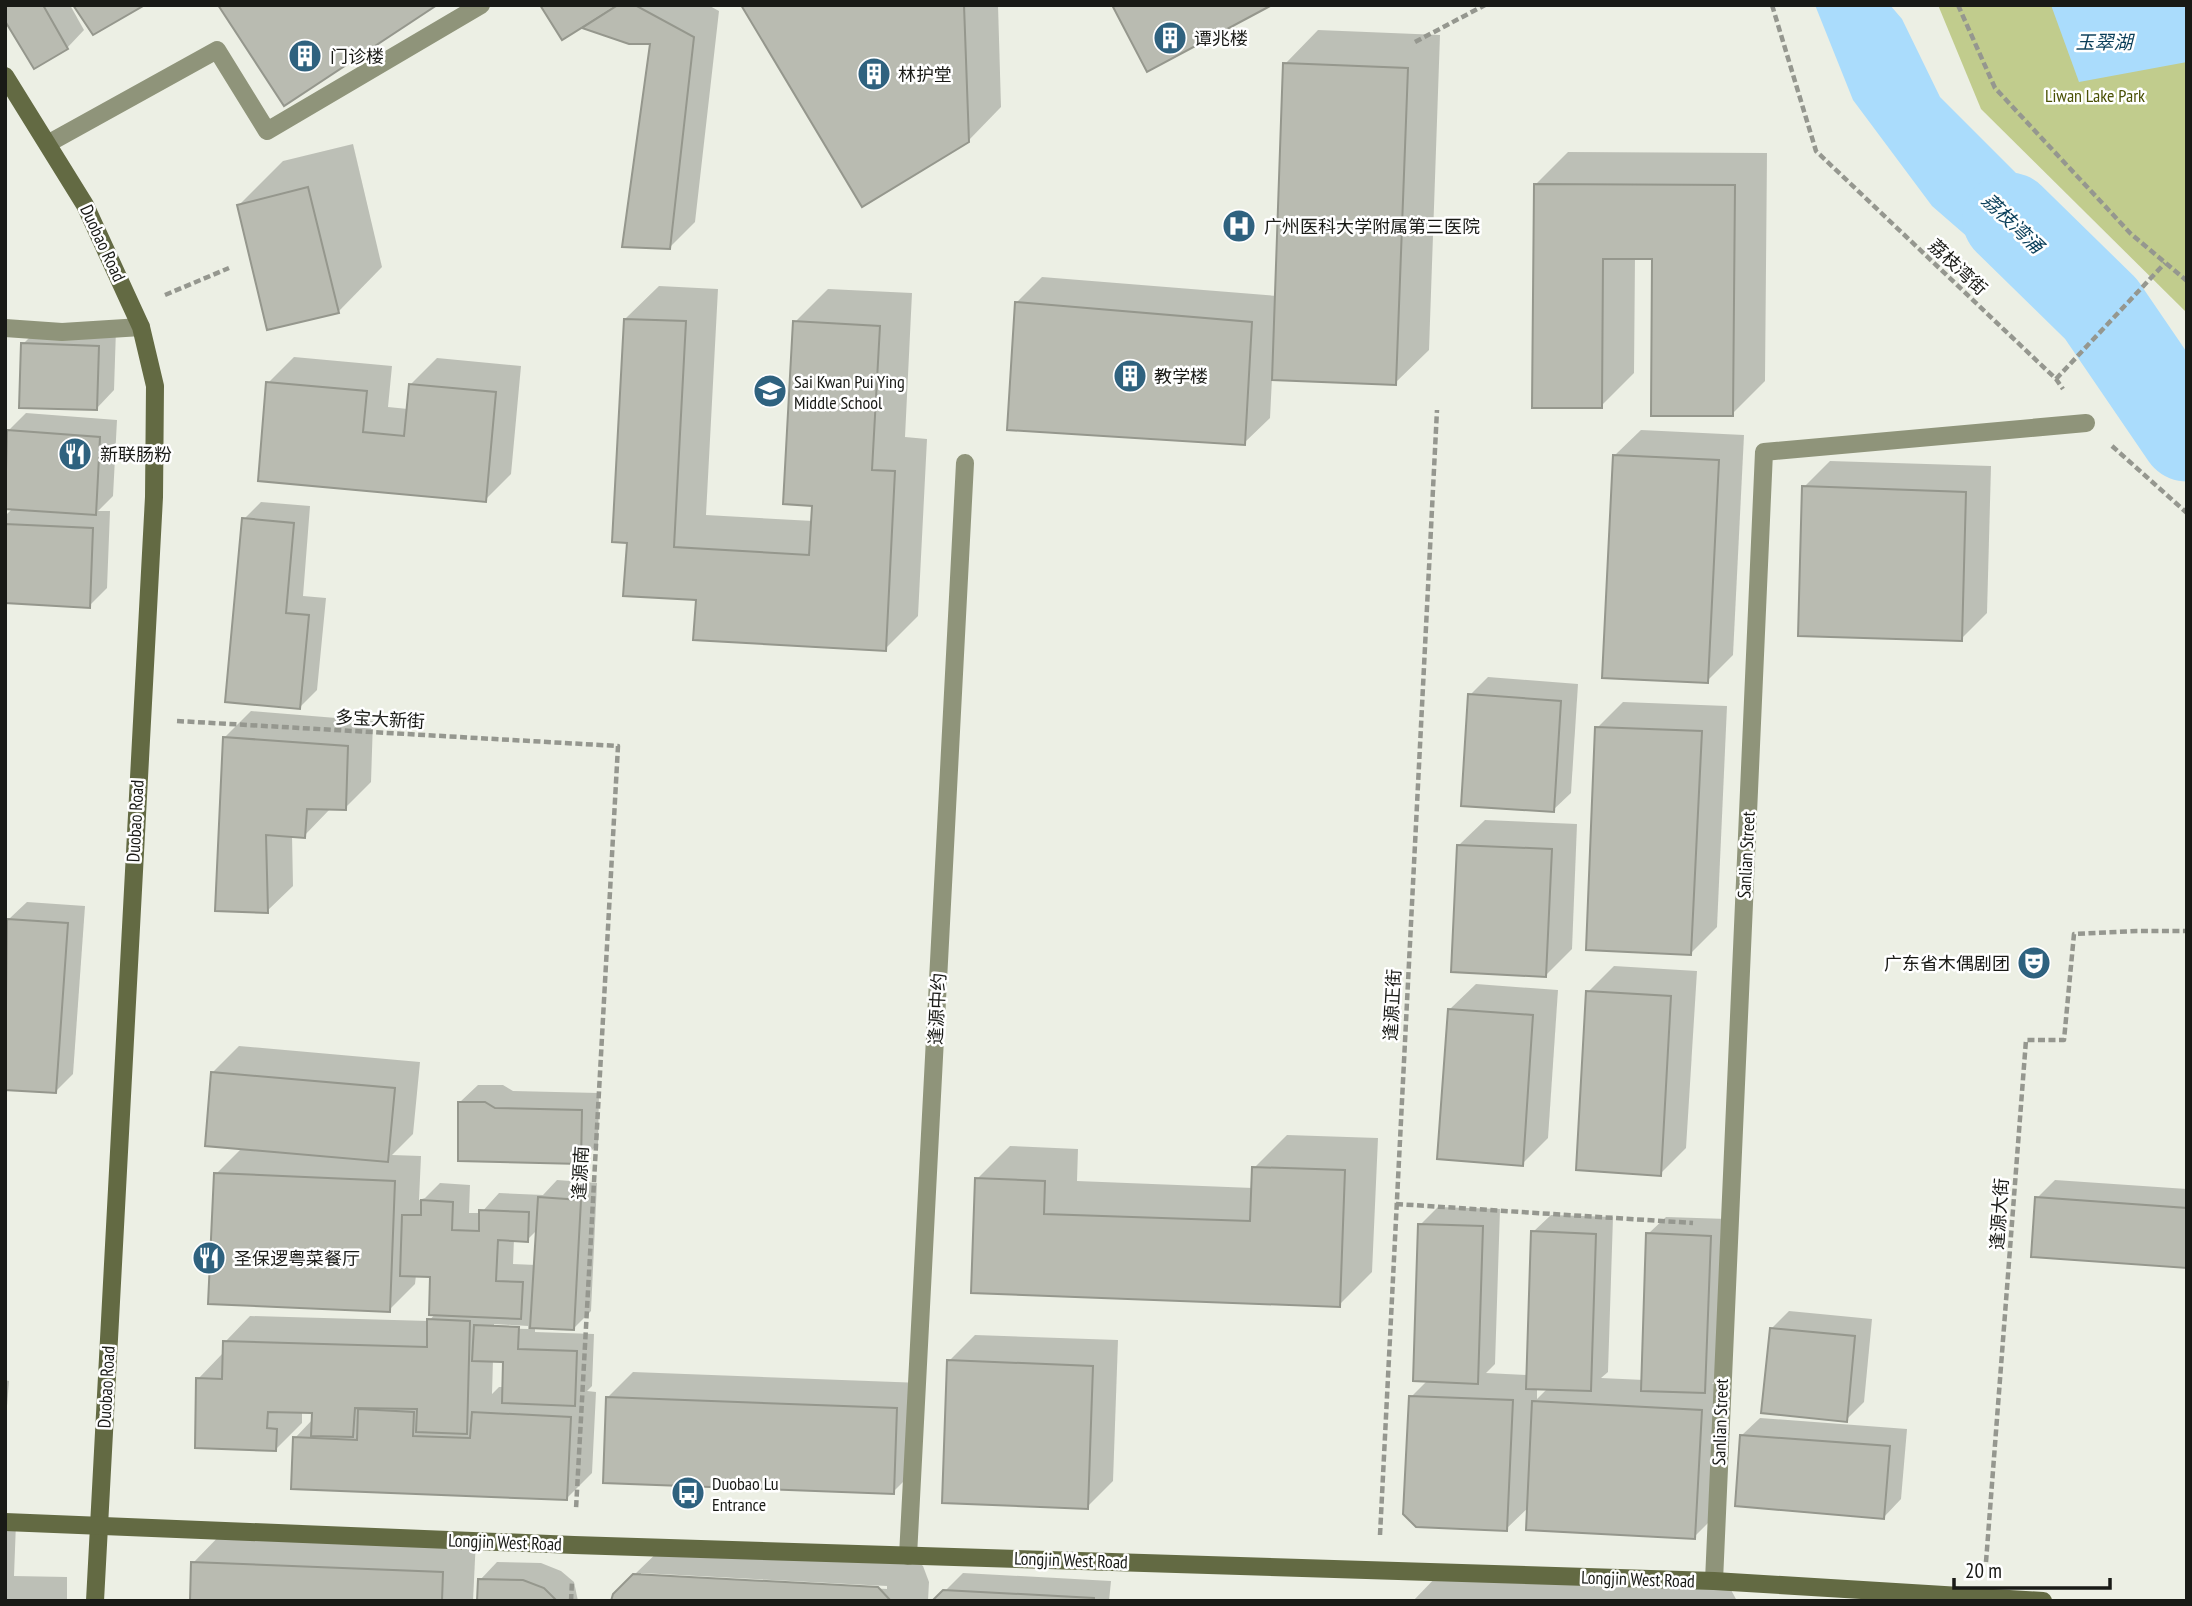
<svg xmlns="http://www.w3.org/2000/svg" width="2192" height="1606" font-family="'PT Sans Narrow','Noto Sans SC',sans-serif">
<rect width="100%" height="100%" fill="#ecefe4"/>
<polygon fill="#c1cc8d" points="1938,5 2187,5 2187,313 1981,109"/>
<g fill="#aadcfc">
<polygon points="1815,5 1890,5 1902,19 1940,97 2118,275 2101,309 2086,331 2016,279 1932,206 1853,100"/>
<polygon points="2051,5 2187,5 2187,62 2079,82"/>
</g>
<g fill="#0003" fill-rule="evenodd">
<polygon points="5,5 70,5 84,30 67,48"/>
<polygon points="542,5 708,5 719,11 695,222 669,248 652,42 585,27 591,22"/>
<polygon points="743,5 998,5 1001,107 968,141"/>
<polygon points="1318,30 1440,35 1429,350 1395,383 1272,378 1270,418 1244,443 1016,303 1042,277 1277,296 1285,64"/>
<polygon points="353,144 382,267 338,312 238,206 283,161"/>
<polygon points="1568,152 1767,153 1765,381 1732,414 1653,257 1635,257 1634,373 1601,406 1535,185"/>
<polygon points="659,286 718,289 706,515 813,521 814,504 795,322 828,289 912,293 905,437 927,439 918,616 885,649 697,598 629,541 625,319"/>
<polygon points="41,326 116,329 114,390 97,408 23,344"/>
<polygon points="294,357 392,366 388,407 408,409 411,384 437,358 521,366 511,474 485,500 268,383"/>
<polygon points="26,413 117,420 113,496 98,511 110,511 107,588 89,606 5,601 5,516 13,508 5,508 8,431"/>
<polygon points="1641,430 1744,435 1733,655 1707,681 1615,455"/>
<polygon points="1830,461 1991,466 1987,613 1961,639 1804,487"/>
<polygon points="261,502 310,506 303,596 326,598 317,690 300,707 244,519"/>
<polygon points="1488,677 1578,684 1571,793 1553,810 1470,695"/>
<polygon points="1623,702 1727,706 1717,927 1691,953 1597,728"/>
<polygon points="251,711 373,721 371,782 345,808 331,808 304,836 292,835 293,886 267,911 225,737"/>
<polygon points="1485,820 1577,824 1572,949 1546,975 1459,845"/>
<polygon points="27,902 85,906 73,1074 55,1092 5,1088 5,970 9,919"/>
<polygon points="1614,966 1697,971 1686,1148 1660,1174 1588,992"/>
<polygon points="1476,984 1558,990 1548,1138 1522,1164 1450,1009"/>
<path d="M 239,1046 L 420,1062 L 413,1134 L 392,1155 L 421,1156 L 419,1200 L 425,1198 L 440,1183 L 470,1185 L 469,1213 L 481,1213 L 499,1193 L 543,1195 L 557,1180 L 597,1183 L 591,1311 L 574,1328 L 535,1326 L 535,1332 L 594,1334 L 592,1386 L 587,1391 L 596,1392 L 592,1473 L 566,1499 L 295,1438 L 313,1419 L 314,1411 L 302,1411 L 302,1423 L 276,1449 L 198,1379 L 224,1352 L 225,1342 L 250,1316 L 429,1321 L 435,1314 L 432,1275 L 416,1275 L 415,1284 L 389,1310 L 216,1174 L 242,1148 L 213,1072 ZM 537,1230 L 536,1265 L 513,1264 L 514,1239 L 527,1240 ZM 494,1324 L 528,1326 L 528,1329 L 494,1328 ZM 493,1360 L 505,1361 L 504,1387 L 499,1387 L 492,1394 Z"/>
<polygon points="478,1085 503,1085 513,1091 599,1093 598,1144 580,1162 460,1102"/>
<polygon points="1287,1135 1378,1138 1372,1272 1339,1305 973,1291 977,1179 1010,1146 1078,1149 1077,1181 1253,1188 1254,1168"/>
<polygon points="2055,1180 2187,1189 2187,1266 2037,1198"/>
<path d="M 1438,1207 L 1500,1209 L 1495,1364 L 1486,1373 L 1528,1375 L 1533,1232 L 1551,1215 L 1613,1217 L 1608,1372 L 1601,1378 L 1644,1380 L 1648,1234 L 1666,1217 L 1728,1219 L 1722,1374 L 1712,1384 L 1727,1385 L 1720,1511 L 1694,1537 L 1529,1507 L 1506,1529 L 1411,1397 L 1428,1380 L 1420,1225 ZM 1537,1388 L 1548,1388 L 1537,1399 Z"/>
<polygon points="1789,1311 1872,1319 1864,1402 1846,1420 1772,1328"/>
<polygon points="975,1335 1118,1340 1113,1481 1087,1507 949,1361"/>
<polygon points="633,1372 922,1383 919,1466 893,1492 607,1398"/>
<polygon points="5,1380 9,1381 5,1431"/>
<polygon points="1760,1418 1907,1429 1901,1499 1884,1517 1742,1435"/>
<polygon points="5,1523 16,1523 14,1576 67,1577 67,1601 5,1601"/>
<polygon points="226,1529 476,1539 473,1601 192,1601 193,1563"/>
<path d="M 668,1542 L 911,1555 L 923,1566 L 929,1582 L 928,1601 L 613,1601 L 634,1575 ZM 641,1573 L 887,1586 L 887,1589 L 641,1576 Z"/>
<polygon points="497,1562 541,1563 561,1571 574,1582 578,1601 478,1601 480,1580"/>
<polygon points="963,1573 1111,1581 1109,1601 935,1601"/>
<polygon points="1439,1574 1730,1588 1737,1601 1413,1601"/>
</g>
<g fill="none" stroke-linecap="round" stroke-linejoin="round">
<polyline stroke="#aadcfc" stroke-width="93" points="2009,219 2101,309 2187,435"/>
</g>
<g fill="#b9bbb1" stroke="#95978d" stroke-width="2">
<polygon points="5,5 43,5 68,49 34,69 5,21"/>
<polygon points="73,5 142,5 143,6 93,35"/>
<polygon points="218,5 437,5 284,106"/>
<polygon points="540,5 618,5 562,40"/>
<polygon points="618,5 635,5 694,37 670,249 622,247 650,44 629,44 582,28"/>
<polygon points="741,5 964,5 969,142 862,207"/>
<polygon points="1112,5 1272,5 1147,72"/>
<polygon points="1283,63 1408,68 1396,385 1272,380"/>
<polygon points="1534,184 1735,185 1733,416 1651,416 1652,259 1603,259 1602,408 1532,408"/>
<polygon points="308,187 339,313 267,330 237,205"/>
<polygon points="1015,302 1252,322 1245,445 1007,430"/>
<polygon points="624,319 686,321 674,547 809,555 812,506 783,504 793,321 880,326 872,470 895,471 886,651 693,640 696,600 623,596 627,543 612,542"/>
<polygon points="21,343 99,346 97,410 19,408"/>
<polygon points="266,382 367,391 363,432 404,436 409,384 496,392 486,502 258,481"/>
<polygon points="7,430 100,437 96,515 5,509"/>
<polygon points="1613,455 1719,460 1708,683 1602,678"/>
<polygon points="1802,486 1966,492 1962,641 1798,636"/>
<polygon points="242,518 294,523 286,613 309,615 300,709 225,702"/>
<polygon points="5,524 93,528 90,608 5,603"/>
<polygon points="1468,694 1561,701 1554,812 1461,806"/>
<polygon points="1595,727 1702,731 1691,955 1586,950"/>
<polygon points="223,737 348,746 346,810 307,809 305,838 266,835 268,913 215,911"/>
<polygon points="1457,845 1552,849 1546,977 1451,972"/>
<polygon points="7,919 68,923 56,1093 5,1090"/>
<polygon points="1586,991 1671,996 1661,1176 1576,1170"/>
<polygon points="1448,1009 1533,1015 1523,1166 1437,1159"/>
<polygon points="211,1072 395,1088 388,1162 205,1146"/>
<polygon points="458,1102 485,1102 495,1108 582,1110 581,1164 458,1161"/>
<polygon points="1252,1167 1345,1170 1340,1307 971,1293 975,1178 1045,1181 1044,1214 1250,1221"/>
<polygon points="214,1173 395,1181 390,1312 208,1304"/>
<polygon points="538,1197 581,1200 574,1330 530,1328"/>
<polygon points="2035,1197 2187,1208 2187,1268 2031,1257"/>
<polygon points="421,1200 453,1202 452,1230 479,1231 479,1210 529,1212 528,1242 498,1240 496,1281 523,1282 521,1319 429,1315 430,1277 400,1276 402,1215 421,1215"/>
<polygon points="1418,1224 1483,1226 1478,1384 1413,1381"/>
<polygon points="1531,1231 1596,1234 1591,1391 1526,1389"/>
<polygon points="1646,1233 1711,1236 1705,1393 1641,1391"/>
<polygon points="427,1319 470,1321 467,1434 416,1432 417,1409 355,1408 353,1437 311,1436 312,1413 268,1412 267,1428 277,1429 276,1451 195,1448 196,1378 222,1379 223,1341 427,1347"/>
<polygon points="474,1325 519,1327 518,1349 577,1351 575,1406 502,1403 503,1362 472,1361"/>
<polygon points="1770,1328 1855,1336 1847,1422 1761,1413"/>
<polygon points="947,1360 1093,1366 1088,1509 942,1503"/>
<polygon points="1409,1396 1513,1400 1507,1531 1416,1527 1403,1514"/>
<polygon points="606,1397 897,1408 894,1494 603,1483"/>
<polygon points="1532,1401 1702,1410 1695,1539 1526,1530"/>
<polygon points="358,1409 414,1412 413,1436 470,1438 472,1412 571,1417 567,1500 291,1489 293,1437 357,1440"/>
<polygon points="1740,1435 1890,1446 1884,1519 1735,1506"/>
<polygon points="191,1562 443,1572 442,1601 190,1601"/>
<polygon points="633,1574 878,1587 891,1601 611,1601 613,1594"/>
<polygon points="478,1579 523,1580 544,1588 557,1601 477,1601"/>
<polygon points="943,1590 1094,1598 1094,1601 932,1601"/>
</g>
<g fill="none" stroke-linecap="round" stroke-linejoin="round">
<g stroke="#95978f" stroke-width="4.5" stroke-dasharray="7 3.5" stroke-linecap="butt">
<polyline points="1772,5 1816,151 2056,379 2063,389"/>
<polyline points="1958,5 1995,88 2131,234 2187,281"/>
<polyline points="1415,42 1485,5"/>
<polyline points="165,295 229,268"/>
<polyline points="2056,379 2165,263"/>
<polyline points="2112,446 2187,513"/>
<polyline points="177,721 618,746 576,1509"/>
<polyline points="1396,1204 1693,1223"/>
<polyline points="1380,1535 1437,410"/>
<polyline points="1986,1562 2026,1040 2064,1040 2074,934 2137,931 2187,931"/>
<polyline points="571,1601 572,1581"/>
</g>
<g stroke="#8f947a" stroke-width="18">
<polyline points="49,143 217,50 267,131 481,5"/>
<polyline points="5,328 62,332 141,327"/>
<polyline points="908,1556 965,463"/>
<polyline points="1714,1581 1764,452 2086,423"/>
</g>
<g stroke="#636a43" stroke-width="18">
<polyline points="5,76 85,205 141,327 155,386 154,497 95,1601"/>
<polyline points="5,1522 574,1545 1714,1581 2043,1601"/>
</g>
</g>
<defs>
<symbol id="building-disc" viewBox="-11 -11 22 22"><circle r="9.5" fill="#2f627f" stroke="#fff"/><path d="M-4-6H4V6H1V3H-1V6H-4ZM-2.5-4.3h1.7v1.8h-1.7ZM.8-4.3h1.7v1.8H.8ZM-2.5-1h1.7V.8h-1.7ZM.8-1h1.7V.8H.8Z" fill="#fff"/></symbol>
<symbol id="hospital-disc" viewBox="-11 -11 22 22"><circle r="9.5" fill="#2f627f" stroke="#fff"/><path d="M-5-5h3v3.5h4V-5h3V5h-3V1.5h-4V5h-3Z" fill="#fff"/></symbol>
<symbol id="school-disc" viewBox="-11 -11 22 22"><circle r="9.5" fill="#2f627f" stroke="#fff"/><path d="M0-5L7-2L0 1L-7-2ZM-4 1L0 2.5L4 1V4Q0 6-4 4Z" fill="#fff"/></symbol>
<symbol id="restaurant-disc" viewBox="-11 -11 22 22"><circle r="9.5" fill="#2f627f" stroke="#fff"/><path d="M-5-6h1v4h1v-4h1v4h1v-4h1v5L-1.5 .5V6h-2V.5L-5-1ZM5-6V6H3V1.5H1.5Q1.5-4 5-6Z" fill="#fff"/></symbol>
<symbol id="theatre-disc" viewBox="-11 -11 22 22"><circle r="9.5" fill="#2f627f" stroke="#fff"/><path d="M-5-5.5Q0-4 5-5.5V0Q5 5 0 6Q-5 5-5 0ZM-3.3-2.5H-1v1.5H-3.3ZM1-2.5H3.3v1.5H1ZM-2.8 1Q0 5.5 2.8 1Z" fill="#fff"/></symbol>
<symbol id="bus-disc" viewBox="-11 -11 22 22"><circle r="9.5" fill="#2f627f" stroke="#fff"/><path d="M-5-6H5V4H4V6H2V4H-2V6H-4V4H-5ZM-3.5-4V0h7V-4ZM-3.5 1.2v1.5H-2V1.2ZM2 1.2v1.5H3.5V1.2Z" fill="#fff"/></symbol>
</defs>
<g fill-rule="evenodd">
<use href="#building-disc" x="1151" y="19" width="38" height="38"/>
<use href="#building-disc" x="286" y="37" width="38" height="38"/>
<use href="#building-disc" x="855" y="55" width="38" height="38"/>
<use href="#hospital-disc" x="1220" y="207" width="38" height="38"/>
<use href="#building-disc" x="1111" y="357" width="38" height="38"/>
<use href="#school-disc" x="751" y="372" width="38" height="38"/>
<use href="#restaurant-disc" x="56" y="435" width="38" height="38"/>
<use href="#theatre-disc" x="2015" y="944" width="38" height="38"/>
<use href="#restaurant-disc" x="190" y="1239" width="38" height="38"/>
<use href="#bus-disc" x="669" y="1474" width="38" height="38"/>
</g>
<g text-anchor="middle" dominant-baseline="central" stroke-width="5" stroke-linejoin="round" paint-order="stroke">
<g font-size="18" fill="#191a16" stroke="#fff" text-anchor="start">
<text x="1194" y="38">谭兆楼</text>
<text x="330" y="56">门诊楼</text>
<text x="898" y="74">林护堂</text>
<text x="1264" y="226">广州医科大学附属第三医院</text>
<text x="1154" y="376">教学楼</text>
<text x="794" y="381">Sai Kwan Pui Ying<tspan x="794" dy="21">Middle School</tspan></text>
<text x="100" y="454">新联肠粉</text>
<text x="2010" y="963" text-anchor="end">广东省木偶剧团</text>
<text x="234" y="1258">圣保逻粤菜餐厅</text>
<text x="712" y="1483">Duobao Lu<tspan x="712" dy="21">Entrance</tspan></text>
</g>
<g font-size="18" fill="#4a5105" stroke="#fff">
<text x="2095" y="95">Liwan Lake Park</text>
</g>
<g font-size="18" fill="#191a16" stroke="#fff">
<text transform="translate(103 243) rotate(65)">Duobao Road</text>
<text transform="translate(1958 267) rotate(43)">荔枝湾街</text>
<text transform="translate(380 719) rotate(3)">多宝大新街</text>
<text transform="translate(135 821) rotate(-87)">Duobao Road</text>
<text transform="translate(1746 855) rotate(-87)">Sanlian Street</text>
<text transform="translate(1392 1005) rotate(-87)">逢源正街</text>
<text transform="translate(937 1009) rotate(-87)">逢源中约</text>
<text transform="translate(580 1173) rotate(-87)">逢源南</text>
<text transform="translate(1999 1214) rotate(-86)">逢源大街</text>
<text transform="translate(106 1387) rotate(-87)">Duobao Road</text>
<text transform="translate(1720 1422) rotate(-88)">Sanlian Street</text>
<text transform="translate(505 1542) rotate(2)">Longjin West Road</text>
<text transform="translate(1071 1560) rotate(2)">Longjin West Road</text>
<text transform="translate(1638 1579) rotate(2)">Longjin West Road</text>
</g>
<g font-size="19" font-style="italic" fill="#0a3e59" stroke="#fff">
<text x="2104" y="42">玉翠湖</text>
<text transform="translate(2013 223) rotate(44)">荔枝湾涌</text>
</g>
</g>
<rect width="2192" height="1606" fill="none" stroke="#191a16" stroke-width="14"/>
<path d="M1954 1578v10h156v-10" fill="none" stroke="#191a16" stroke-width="3.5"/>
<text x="1965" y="1578" font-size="21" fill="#191a16" stroke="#ffffff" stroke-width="5" paint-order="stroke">20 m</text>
</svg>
